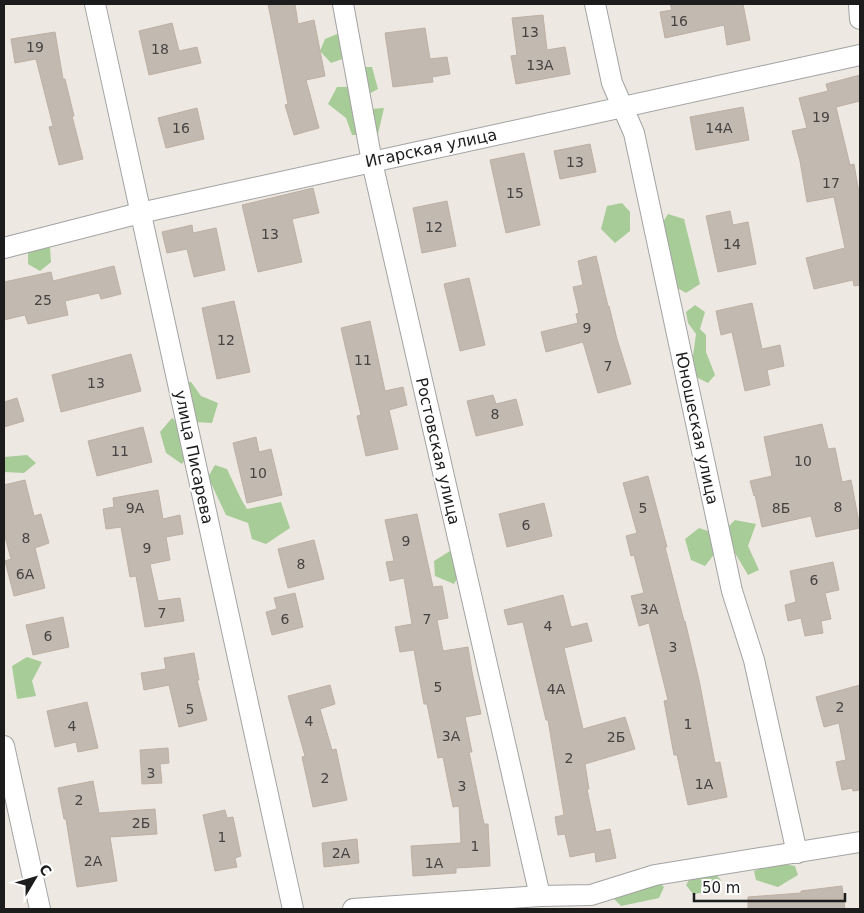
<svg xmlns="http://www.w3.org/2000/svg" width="864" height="913" font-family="'DejaVu Sans',sans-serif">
<rect width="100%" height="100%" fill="#ede9e2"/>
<g fill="#a7cc97">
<polygon points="337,34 348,45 345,58 331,63 320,51 325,39"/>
<polygon points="359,67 372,67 378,89 356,101 359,110 384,108 378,134 352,135 346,118 328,104 337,87 349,87"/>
<polygon points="622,203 630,212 630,231 615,243 601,229 607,206"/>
<polygon points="668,214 684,219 700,284 686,293 674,286 660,227"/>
<polygon points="40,243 50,248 51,262 40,271 28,264 28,251"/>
<polygon points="695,305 705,312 700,329 706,335 706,352 715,375 708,383 696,377 692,363 696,334 688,323 686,312"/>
<polygon points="181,382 191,382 201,396 218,403 212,423 195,422"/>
<polygon points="172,418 180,425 190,452 182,464 166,453 160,432"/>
<polygon points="27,455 36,463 24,473 4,472 4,457"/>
<polygon points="215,465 227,469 241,499 247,509 281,502 290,528 266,544 252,539 248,523 226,515 208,477"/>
<polygon points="735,520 756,524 748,546 759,570 748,575 732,548 727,528"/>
<polygon points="699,528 711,532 719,548 705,566 691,560 685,539"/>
<polygon points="450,551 466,563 454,584 435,576 434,561"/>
<polygon points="27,657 42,662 32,681 36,696 17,699 12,666"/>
<polygon points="776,863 795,866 798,875 778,887 756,880 754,871"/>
<polygon points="714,873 721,880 715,891 693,894 686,885 691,877"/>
<polygon points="657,880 664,887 659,898 621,906 613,898"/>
</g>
<g fill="#c2b9b1" stroke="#beb0a4">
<polygon points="268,4 295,4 298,24 314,20 325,76 306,80 319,128 294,135 285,105 288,104"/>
<polygon points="670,4 743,4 750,40 727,45 724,25 665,38 660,12 672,10"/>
<polygon points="543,15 547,50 565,47 570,74 516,84 511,56 517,55 512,18"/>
<polygon points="172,23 179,51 197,47 201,63 149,75 139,31"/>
<polygon points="425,28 430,59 447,57 450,74 432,77 433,82 393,87 385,33"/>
<polygon points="55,32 63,79 65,79 74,116 72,116 83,159 59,165 49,127 53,126 36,59 15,63 11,39"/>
<polygon points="860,75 860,101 836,107 850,165 854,164 860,199 860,285 854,286 853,280 814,289 806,258 845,248 834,197 807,202 800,161 792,131 807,128 799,98 828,91 826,84"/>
<polygon points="743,107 749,140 696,150 690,117"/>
<polygon points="197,108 204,139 166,148 158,118"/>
<polygon points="590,144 596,172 560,179 554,151"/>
<polygon points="524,153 540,225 506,233 490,160"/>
<polygon points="313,188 319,213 292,219 302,262 258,272 242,205"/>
<polygon points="447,201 456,246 422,253 413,208"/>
<polygon points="730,211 733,225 748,222 756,264 718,272 706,216"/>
<polygon points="192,225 193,233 216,228 225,270 194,277 187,249 167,253 162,232"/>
<polygon points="596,256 608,306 609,306 617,339 631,384 598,393 583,342 546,352 541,332 578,323 576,314 579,313 573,287 583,285 578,261"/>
<polygon points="114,266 121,294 101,299 99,293 65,301 68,315 28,324 25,315 4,320 4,282 51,272 53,281"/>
<polygon points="469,278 485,345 460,351 444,284"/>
<polygon points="234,301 250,372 217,379 202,308"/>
<polygon points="752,303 762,349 780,345 784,366 767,370 770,385 745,391 732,332 721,335 716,311"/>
<polygon points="370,321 385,391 403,387 407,405 389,410 398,449 366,456 357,416 361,415 341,328"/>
<polygon points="131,354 141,391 61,412 52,375"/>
<polygon points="493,395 496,404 516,399 523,425 476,436 467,401"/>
<polygon points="17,398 24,421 4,427 4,402"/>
<polygon points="822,424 828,449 835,448 842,482 851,480 860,528 816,537 811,516 762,527 755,495 754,496 750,481 772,476 764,437"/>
<polygon points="143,427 152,462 97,476 88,441"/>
<polygon points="256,437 259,452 271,449 282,495 247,503 233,443"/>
<polygon points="648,476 667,547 665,547 684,621 685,621 699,680 715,763 720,762 727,797 688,805 677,755 674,755 664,701 668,700 649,623 639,626 631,596 644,593 634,555 631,556 626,536 637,533 623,483"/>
<polygon points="25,480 34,516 41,514 49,543 35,548 45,588 14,596 5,561 11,559 4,533 4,485"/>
<polygon points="158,490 163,519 180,515 183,534 166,537 170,560 150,564 158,601 180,598 184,621 145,627 136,576 130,577 121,527 106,529 103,509 114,507 113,498"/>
<polygon points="544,503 552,536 507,547 499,514"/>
<polygon points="417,514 433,587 442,586 448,618 437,620 443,651 468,647 472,672 481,714 465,717 472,752 469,752 484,824 488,824 490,866 456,868 456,873 413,876 411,846 461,843 459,806 453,807 443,757 438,758 427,704 424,704 414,650 400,652 395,627 412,624 404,578 390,581 386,562 394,561 385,520"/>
<polygon points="314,540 324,579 288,588 278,549"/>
<polygon points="833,562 839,590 825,593 831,619 821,621 823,633 805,636 801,618 788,621 785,605 796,602 790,571"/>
<polygon points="295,593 303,627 272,635 266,612 277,609 274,598"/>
<polygon points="563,595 571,627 587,623 592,641 564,648 583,729 625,717 635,749 585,764 589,789 587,789 596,832 610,829 616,858 596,862 595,852 570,857 565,834 558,835 555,817 564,815 548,720 546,720 523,622 508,625 504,610"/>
<polygon points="63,617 69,647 33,655 26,625"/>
<polygon points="194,653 199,680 197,680 207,720 179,727 169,685 144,690 141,673 166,669 164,658"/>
<polygon points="330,685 335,704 320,709 332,750 336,749 347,800 313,807 302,757 305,756 288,696"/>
<polygon points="860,685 860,790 853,791 852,788 842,790 836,762 846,760 839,723 824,727 816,697"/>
<polygon points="87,702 98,748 78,752 76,742 55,747 47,711"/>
<polygon points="168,748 169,763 160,764 162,783 142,784 140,750"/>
<polygon points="93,781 99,813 155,809 157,834 110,837 117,881 77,887 66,819 64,819 58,788"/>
<polygon points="225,810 227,818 233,817 241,856 235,858 237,867 215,871 203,815"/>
<polygon points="357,839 359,863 324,867 322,843"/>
<polygon points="842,886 845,909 748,909 748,897 801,893 801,891"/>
</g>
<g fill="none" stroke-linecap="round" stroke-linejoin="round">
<defs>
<g id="minor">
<polyline points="95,4 293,909"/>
<polyline points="343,4 372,162 540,896"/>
<polyline points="595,4 612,83 634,133 732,591 754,660 797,853"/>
<polyline points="859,4 860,19"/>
<polyline points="4,248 140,213 372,162 860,55"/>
<polyline points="4,746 40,909"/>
<polyline points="353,909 540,896 591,895 655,875 860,842"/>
</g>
</defs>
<use href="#minor" stroke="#a3a3a3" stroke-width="22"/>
<use href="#minor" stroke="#fff" stroke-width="20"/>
</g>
<g text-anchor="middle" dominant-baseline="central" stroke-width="4" stroke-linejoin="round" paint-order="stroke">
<g font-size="14" fill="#464341">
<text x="679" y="21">16</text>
<text x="530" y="32">13</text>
<text x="35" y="47">19</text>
<text x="160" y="49">18</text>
<text x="540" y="65">13А</text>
<text x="821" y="117">19</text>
<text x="181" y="128">16</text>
<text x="719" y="128">14А</text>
<text x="575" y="162">13</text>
<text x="831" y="183">17</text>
<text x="515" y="193">15</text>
<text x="434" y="227">12</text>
<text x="270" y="234">13</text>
<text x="732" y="244">14</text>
<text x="43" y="300">25</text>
<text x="587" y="328">9</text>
<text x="226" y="340">12</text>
<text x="363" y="360">11</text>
<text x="608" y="366">7</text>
<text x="96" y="383">13</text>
<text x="495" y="414">8</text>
<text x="120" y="451">11</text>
<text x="803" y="461">10</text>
<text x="258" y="473">10</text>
<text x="838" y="507">8</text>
<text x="135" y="508">9А</text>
<text x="643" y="508">5</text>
<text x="781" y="508">8Б</text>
<text x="526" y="525">6</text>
<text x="26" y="538">8</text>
<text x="406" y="541">9</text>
<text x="147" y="548">9</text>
<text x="301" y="564">8</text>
<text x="25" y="574">6А</text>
<text x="814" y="580">6</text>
<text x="649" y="609">3А</text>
<text x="162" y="613">7</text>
<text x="285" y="619">6</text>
<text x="427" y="619">7</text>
<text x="548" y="626">4</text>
<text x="48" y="636">6</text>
<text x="673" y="647">3</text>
<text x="438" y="687">5</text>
<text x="556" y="689">4А</text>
<text x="840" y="707">2</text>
<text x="190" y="709">5</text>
<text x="309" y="721">4</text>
<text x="688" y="724">1</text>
<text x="72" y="726">4</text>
<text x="451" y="736">3А</text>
<text x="616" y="737">2Б</text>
<text x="569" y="758">2</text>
<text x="151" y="773">3</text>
<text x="325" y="778">2</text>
<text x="704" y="784">1А</text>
<text x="462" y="786">3</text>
<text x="79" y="800">2</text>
<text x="141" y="823">2Б</text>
<text x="222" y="837">1</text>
<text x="475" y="846">1</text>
<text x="341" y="853">2А</text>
<text x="93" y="861">2А</text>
<text x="434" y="863">1А</text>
</g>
<g font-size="16" fill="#1c1c1c" stroke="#fff">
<text transform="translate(431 148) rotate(-12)">Игарская улица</text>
<text transform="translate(697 428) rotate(78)">Юношеская улица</text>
<text transform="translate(438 451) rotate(77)">Ростовская улица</text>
<text transform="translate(194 457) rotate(78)">улица Писарева</text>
</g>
</g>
<rect width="864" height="913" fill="none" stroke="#1c1c1c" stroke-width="10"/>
<g transform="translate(35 878) rotate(52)" stroke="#ffffff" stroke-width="4" paint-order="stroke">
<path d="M0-4L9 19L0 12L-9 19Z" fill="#1c1c1c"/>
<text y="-8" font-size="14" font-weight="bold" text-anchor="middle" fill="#1c1c1c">С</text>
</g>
<path d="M694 893v8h151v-8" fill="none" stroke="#1c1c1c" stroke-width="2.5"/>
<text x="702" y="893" font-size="15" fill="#1c1c1c" stroke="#ffffff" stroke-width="4" paint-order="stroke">50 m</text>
</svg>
